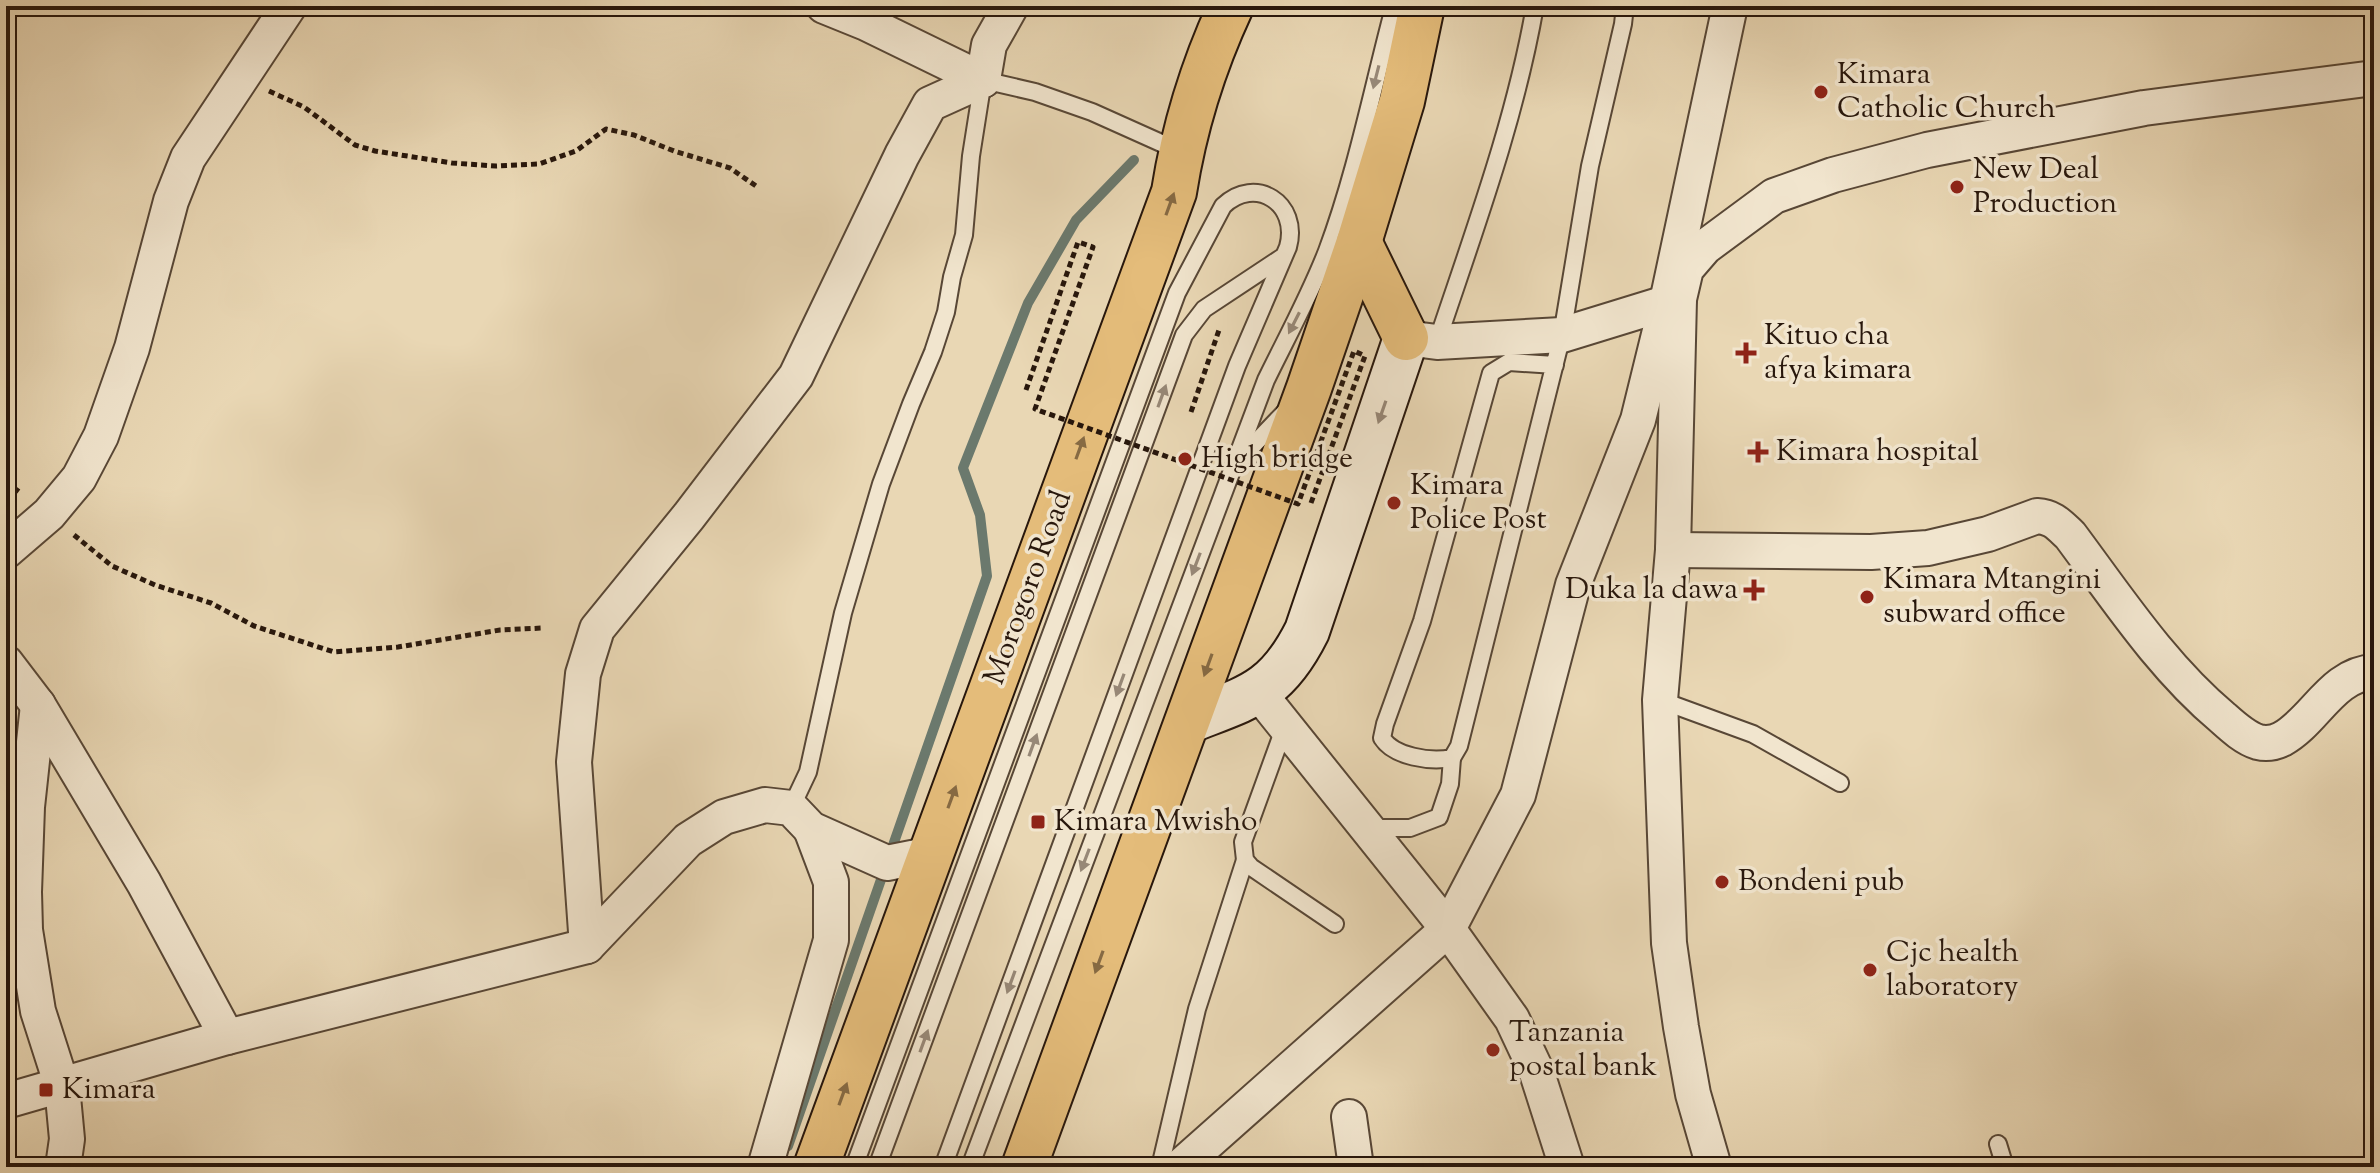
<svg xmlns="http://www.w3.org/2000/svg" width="2380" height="1173" font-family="'Sorts Mill Goudy',serif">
<rect width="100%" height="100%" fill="#e9d7b4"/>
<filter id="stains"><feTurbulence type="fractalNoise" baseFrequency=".0025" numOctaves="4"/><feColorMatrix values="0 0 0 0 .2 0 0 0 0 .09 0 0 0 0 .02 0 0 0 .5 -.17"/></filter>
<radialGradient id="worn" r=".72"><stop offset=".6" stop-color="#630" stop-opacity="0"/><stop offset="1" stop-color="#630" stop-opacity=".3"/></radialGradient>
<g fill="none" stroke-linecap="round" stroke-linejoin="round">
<polyline stroke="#6b796d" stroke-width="10" points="788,1146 987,576 980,515 963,468 1028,303 1076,220 1134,160"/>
<defs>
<g id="lane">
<path d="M 1437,342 C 1474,231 1515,121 1535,6"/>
<path d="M 1555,365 L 1509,362 L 1491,373 L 1422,621 L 1385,724 L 1382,738 C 1394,757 1430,762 1452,758 L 1459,746 L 1562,335 L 1590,166 L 1623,24 L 1625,6"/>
<polyline points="1240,459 1285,412"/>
<polyline points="1660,700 1753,734 1840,783"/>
<polyline points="1285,726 1243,842 1245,860 1251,867 1335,924"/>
<polyline points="791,808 808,772 843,613 881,484 911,404 933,352 946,312 952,277 964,235 971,156 983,80 1035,92 1092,112 1179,151"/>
<polyline points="1370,828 1410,828 1439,817 1450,784 1452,758"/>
<polyline points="1998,1144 2005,1167"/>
<path d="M 854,1167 L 1177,293 L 1223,206 C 1255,175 1300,203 1288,247 L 1237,366 L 943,1167"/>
<polyline points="877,1167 1184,335 1204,309 1281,258"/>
<path d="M 970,1167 L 1266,380 C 1287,337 1310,295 1327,251 C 1355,176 1371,96 1391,19 L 1403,6"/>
<polyline points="1160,1167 1197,1009 1245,860"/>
</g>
<g id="street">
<polyline points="824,6 866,23 983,80"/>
<polyline points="983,80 989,45 1011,6"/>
<polyline points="1406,338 1437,342 1562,335 1679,299"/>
<path d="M 1673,550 L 1871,552 L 1928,548 L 1988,534 L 2037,516 C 2053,517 2059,525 2070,535 C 2117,598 2162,667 2223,718 C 2233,727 2245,738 2258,742 C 2266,744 2274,743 2282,739 C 2315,721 2332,674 2374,672"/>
<polyline points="6,551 49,514 79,478 101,436 132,348 171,201 188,158 289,6"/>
<polyline points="6,663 38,705 144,883 227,1037"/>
<polyline points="1258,692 1448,929 1512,1019 1536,1070 1567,1167"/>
<polyline points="38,705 27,807 24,892 25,930 38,1011 62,1086 67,1139 63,1167"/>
<polyline points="587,946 574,762 583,674 597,629 689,516 796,376 902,155 930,104 983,80"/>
<polyline points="6,1101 227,1037 587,946 688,840 724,817 765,805 791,808 811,829 887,863 932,854"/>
<polyline points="1349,1117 1356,1167"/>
<polyline points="765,1167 831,940 831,882 811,829"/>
<polyline points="1180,1167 1448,929 1518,795 1573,585 1638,420 1667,302 1730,6"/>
<polyline points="1714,1167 1693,1094 1681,1027 1669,943 1660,700 1673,550 1679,299 1686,269 1705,247 1774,196 1833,175 1927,150 2144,108 2374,78"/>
</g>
<path id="secondary" d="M 1188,721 C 1249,697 1276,693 1307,631 L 1406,338"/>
<g id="highway">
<polyline points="1359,242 1406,338"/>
<path d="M 816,1167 L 1174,192 C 1184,128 1204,64 1231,6"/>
<polyline points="1024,1167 1309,388 1359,242 1402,101 1422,6"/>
</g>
</defs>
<use href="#lane" stroke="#584736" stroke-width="20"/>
<use href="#street" stroke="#584736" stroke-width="38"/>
<use href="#secondary" stroke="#28170c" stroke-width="48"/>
<use href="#highway" stroke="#28170c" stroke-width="48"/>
<g stroke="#28170c" stroke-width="5" stroke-dasharray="6 4" stroke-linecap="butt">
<polyline points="269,91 304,107 355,145 375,151 452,163 496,166 539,164 576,151 606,129 634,135 674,151 730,168 756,186"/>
<polyline points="1191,412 1219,330"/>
<polyline points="6,482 22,494"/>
<polyline points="74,535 112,566 155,585 211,603 254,626 334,652 398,647 500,630 543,628"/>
</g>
<use href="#lane" stroke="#f1e5ce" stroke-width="16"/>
<use href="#street" stroke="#f1e5ce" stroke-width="34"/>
<use href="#secondary" stroke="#f1e5ce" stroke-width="44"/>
<use href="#highway" stroke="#e4bc7a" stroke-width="44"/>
<polyline stroke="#28170c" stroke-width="5" stroke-dasharray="6 4" stroke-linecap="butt" points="1026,390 1078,242 1093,247 1035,409 1298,504 1354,351 1365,356 1311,503"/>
</g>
<defs><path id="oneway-solid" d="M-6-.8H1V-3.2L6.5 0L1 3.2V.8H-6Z" transform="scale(2)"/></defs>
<g fill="#978877">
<use href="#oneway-solid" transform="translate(1376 77) rotate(104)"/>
<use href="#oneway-solid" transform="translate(1294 323) rotate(117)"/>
<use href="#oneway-solid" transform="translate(1162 396) rotate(-70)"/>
<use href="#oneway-solid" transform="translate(1382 412) rotate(109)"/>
<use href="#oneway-solid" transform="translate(1196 564) rotate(111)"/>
<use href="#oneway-solid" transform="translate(1120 685) rotate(110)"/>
<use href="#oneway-solid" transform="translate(1033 745) rotate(-70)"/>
<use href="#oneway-solid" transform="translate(1085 860) rotate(111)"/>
<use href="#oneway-solid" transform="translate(1011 982) rotate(110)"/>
<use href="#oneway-solid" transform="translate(924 1041) rotate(-70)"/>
</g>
<g fill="#866a43">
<use href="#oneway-solid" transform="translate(1170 204) rotate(-70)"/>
<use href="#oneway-solid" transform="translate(1080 448) rotate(-70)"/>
<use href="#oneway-solid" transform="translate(1208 665) rotate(110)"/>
<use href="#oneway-solid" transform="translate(952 797) rotate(-70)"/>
<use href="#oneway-solid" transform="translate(1099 962) rotate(110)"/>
<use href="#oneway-solid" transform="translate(843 1094) rotate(-70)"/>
</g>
<g fill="#8f2418" stroke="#f1e5ce" stroke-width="3">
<circle cx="1821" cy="92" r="8"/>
<circle cx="1957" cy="187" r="8"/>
<path d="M1742 341h8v8h8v8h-8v8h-8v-8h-8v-8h8z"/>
<path d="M1754 440h8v8h8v8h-8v8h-8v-8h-8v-8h8z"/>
<circle cx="1185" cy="459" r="8"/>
<circle cx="1394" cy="503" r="8"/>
<path d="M1750 578h8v8h8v8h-8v8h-8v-8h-8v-8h8z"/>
<circle cx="1867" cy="597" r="8"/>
<rect x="1030" y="814" width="16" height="16" rx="4"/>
<circle cx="1722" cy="882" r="8"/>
<circle cx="1870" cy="970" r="8"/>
<circle cx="1493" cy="1050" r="8"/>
<rect x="38" y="1082" width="16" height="16" rx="4"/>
</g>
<g text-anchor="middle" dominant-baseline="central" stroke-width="7" stroke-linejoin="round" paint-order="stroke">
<g font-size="30" fill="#28170c" stroke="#f1e5ce" text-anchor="start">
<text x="1837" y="75">Kimara<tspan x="1837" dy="34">Catholic Church</tspan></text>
<text x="1973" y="170">New Deal<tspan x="1973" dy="34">Production</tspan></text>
<text x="1764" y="336">Kituo cha<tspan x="1764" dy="34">afya kimara</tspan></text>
<text x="1776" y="452">Kimara hospital</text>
<text x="1201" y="459">High bridge</text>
<text x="1410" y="486">Kimara<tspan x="1410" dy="34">Police Post</tspan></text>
<text x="1883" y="580">Kimara Mtangini<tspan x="1883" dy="34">subward office</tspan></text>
<text x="1738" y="590" text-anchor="end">Duka la dawa</text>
<text x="1054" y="822">Kimara Mwisho</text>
<text x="1738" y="882">Bondeni pub</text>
<text x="1886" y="953">Cjc health<tspan x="1886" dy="34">laboratory</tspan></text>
<text x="1509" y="1033">Tanzania<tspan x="1509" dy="34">postal bank</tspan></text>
<text x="62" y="1090">Kimara</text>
</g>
<g font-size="30" fill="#28170c" stroke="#f1e5ce">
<text transform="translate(1029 588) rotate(-70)">Morogoro Road</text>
</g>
</g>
<rect width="2380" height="1173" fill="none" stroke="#e9d7b4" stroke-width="32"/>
<rect x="8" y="8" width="2364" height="1157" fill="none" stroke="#28170c" stroke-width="4"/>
<rect x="16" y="16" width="2348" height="1141" fill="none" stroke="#28170c" stroke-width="2"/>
<rect width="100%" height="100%" filter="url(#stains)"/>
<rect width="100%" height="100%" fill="url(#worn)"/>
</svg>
